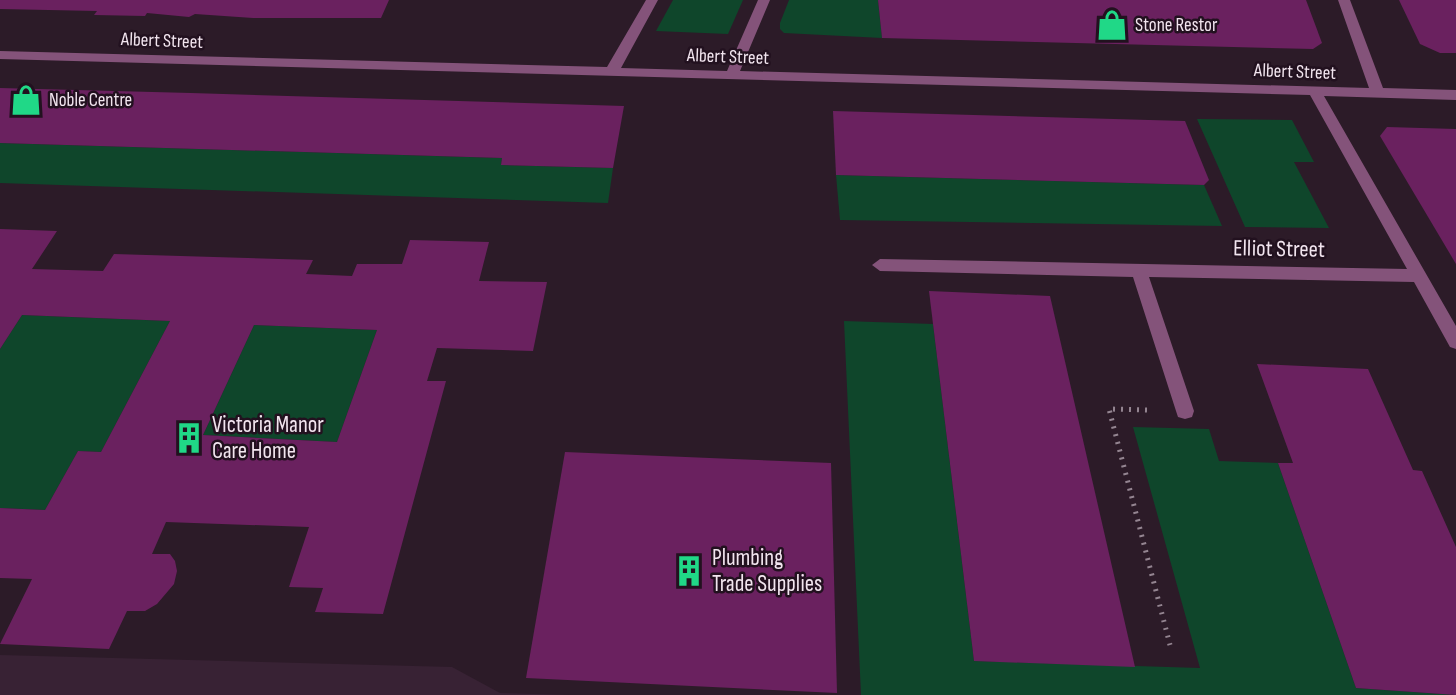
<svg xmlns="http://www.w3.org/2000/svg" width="1456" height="695" font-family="'Sofia Sans Condensed',sans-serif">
<rect width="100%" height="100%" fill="#2c1b28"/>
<polygon fill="#382234" points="0,655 452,667 500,693 570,695 0,695"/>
<g fill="#0f462b">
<polygon points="673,0 743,0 728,34 656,31"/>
<polygon points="789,0 878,0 882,38 784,33 780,29 780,23"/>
<polygon points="1197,119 1292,120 1314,162 1294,162 1329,228 1245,227"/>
<polygon points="0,143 502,158 501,165 613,168 608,203 0,183"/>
<polygon points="836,175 1204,185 1222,226 840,220"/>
<polygon points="22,315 170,321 101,452 78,451 45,510 0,508 0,349"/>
<polygon points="844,321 933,324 974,661 1200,668 1133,427 1209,429 1219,461 1278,463 1356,688 1456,695 861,695"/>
<polygon points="254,325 377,330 337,442 203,435"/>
</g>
<g fill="#6a215f" fill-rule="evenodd">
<polygon points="0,0 389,0 381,18 253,18 195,14 189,17 147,13 145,16 94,15 97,11 0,9"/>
<polygon points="878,0 1306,0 1322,43 1313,49 882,38"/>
<polygon points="1399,0 1456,0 1456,53 1440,53 1420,44"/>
<polygon points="0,88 191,93 624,106 613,168 501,165 502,158 0,143"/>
<polygon points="833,111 1185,121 1209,180 1204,185 836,175"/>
<polygon points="1387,127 1456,129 1456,264 1380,136"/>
<path d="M 0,229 L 57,231 L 32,269 L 103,271 L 114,254 L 313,260 L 306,274 L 352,276 L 357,264 L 402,264 L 410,240 L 489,242 L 479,281 L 547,282 L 533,351 L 437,348 L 427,381 L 446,381 L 383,614 L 315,612 L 323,588 L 289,587 L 309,527 L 166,522 L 152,554 L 170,554 L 175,561 L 177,571 L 174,584 L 157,604 L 145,611 L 127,611 L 109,649 L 0,644 L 32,579 L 0,578 L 0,508 L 45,510 L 78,451 L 101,452 L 170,321 L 22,315 L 0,349 ZM 254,325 L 377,330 L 337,442 L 203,435 Z"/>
<polygon points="929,291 1050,296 1135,667 974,661"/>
<polygon points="1257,364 1368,369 1413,470 1422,471 1456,547 1456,695 1356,688 1278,463 1293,463"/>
<polygon points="565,452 831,463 837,693 526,678"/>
</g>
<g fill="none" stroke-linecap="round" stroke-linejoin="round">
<polyline stroke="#948591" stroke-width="5" stroke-dasharray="2 6" stroke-linecap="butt" points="1147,410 1109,409 1170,645"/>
<polygon fill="#84537a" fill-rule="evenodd" points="646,0 658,0 621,68 727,71 758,0 770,0 740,71 1369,88 1338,0 1350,0 1383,88 1456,90 1456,100 1324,96 1456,326 1456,349 1450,347 1414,282 1149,277 1194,411 1192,417 1185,419 1178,417 1176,411 1133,277 880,271 872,265 880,259 1407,269 1310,95 0,59 0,51 607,67"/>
</g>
<defs>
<symbol id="shop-bare" viewBox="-9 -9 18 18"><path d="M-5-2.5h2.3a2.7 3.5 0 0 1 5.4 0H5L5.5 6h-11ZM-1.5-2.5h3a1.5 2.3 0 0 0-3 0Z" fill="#20d887" stroke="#22111f" stroke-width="2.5" paint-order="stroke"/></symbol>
<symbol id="building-bare" viewBox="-9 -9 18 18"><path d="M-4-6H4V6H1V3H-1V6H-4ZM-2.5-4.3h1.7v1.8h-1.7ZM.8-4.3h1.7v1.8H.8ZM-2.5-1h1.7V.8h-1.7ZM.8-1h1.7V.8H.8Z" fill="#20d887" stroke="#22111f" stroke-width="2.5" paint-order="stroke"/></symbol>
</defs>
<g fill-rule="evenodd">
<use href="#shop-bare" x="1090" y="3" width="44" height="44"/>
<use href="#shop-bare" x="4" y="78" width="44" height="44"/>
<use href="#building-bare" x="167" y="416" width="44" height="44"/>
<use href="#building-bare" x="667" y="549" width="44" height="44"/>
</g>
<g text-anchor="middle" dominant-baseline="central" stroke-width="5" stroke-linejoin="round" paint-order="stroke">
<g font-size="19" fill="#f2e5ef" stroke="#22111f" text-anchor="start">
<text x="1135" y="25">Stone Restor</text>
<text x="49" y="100">Noble Centre</text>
</g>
<g font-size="19" fill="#f2e5ef" stroke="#22111f">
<text transform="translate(162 41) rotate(2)">Albert Street</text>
<text transform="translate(728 57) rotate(2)">Albert Street</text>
<text transform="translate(1295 72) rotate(2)">Albert Street</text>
</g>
<g font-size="23" fill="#f2e5ef" stroke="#22111f">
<text transform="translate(1279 249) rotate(1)">Elliot Street</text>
</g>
<g font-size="23" fill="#f2e5ef" stroke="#22111f" text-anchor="start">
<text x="212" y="425">Victoria Manor<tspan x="212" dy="26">Care Home</tspan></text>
<text x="712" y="558">Plumbing<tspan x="712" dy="26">Trade Supplies</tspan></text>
</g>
</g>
</svg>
